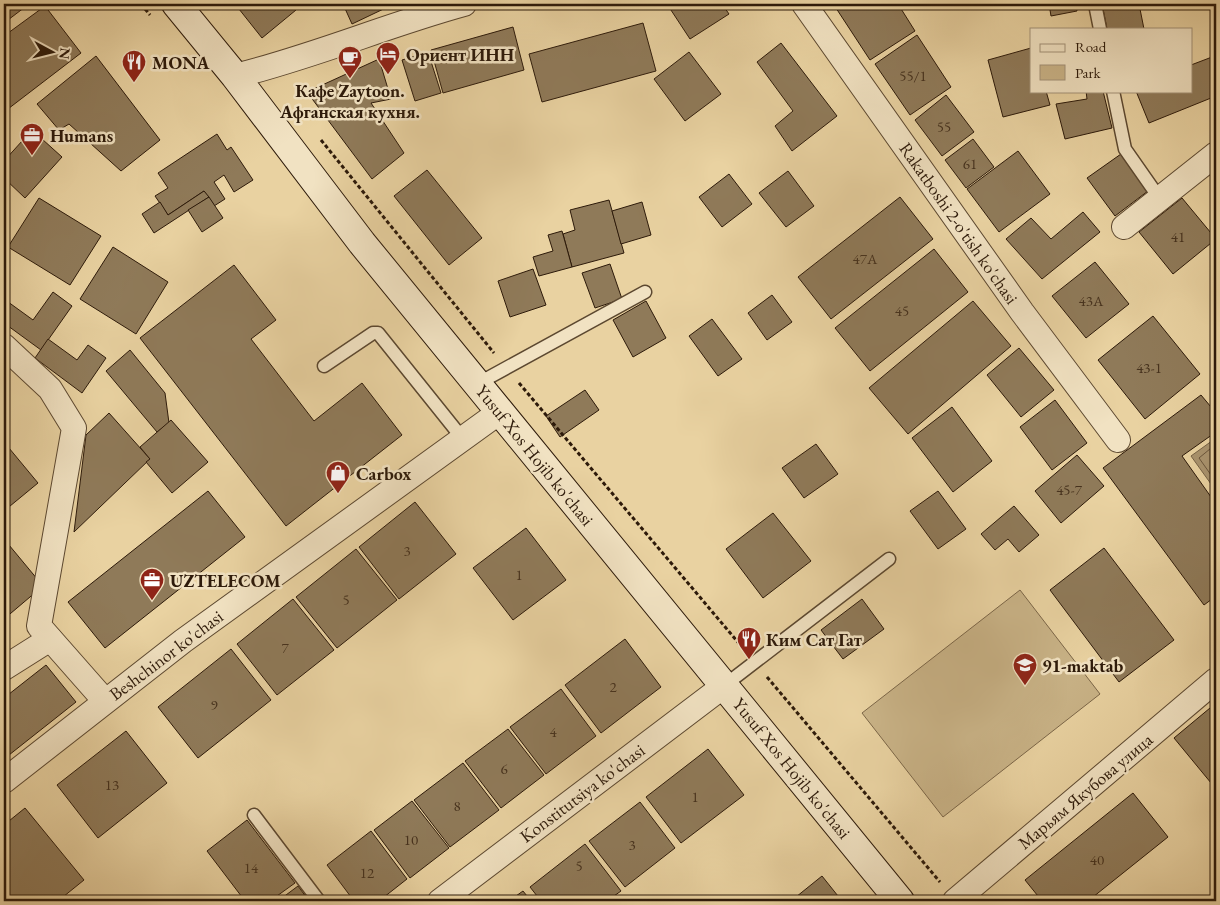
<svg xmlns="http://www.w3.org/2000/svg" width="1220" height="905" font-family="'EB Garamond',serif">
<rect width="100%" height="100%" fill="#e9d2a1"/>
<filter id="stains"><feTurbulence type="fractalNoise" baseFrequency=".004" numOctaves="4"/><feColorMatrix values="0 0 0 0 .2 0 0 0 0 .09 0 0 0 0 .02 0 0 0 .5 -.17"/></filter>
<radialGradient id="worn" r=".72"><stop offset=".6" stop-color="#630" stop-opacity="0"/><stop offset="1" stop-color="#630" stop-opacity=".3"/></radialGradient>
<polygon fill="#c9b387" stroke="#7b6648" points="1020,590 1100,694 943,817 862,713"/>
<polygon fill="#a9936e" stroke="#776346" points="1216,438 1216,491 1191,456"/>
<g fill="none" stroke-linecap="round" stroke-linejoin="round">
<polyline stroke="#6b563c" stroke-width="1" points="1216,444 1199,458 1216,482"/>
</g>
<g fill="#8f7a59" stroke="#2d1a0a">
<polygon points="4,4 29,4 4,23"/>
<polygon points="235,4 291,4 296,10 262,38"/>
<polygon points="343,4 394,4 352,24"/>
<polygon points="667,4 722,4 729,14 690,39"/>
<polygon points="835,4 898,4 915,31 870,60 834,5"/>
<polygon points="1049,4 1076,4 1077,11 1051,16"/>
<polygon points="1102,4 1139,4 1144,29 1107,29"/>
<polygon points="45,6 81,53 4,112 4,36"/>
<polygon points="643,23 656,71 542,102 529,54"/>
<polygon points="513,27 524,70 443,93 431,50"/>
<polygon points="917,35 951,87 910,115 875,64"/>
<polygon points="781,43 837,116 792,151 775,126 793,111 757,62"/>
<polygon points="1031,48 1031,91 1046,91 1050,105 1003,117 988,60"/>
<polygon points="428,52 441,93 415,101 402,60"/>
<polygon points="689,52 721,94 685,121 654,79"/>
<polygon points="96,56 160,140 121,171 69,124 59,130 37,104"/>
<polygon points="1212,57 1216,67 1216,96 1149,123 1136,91 1191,91 1191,65"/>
<polygon points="379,59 391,99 371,103 404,153 372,179 307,92"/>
<polygon points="1086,91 1103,91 1112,128 1065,139 1056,104 1087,99"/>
<polygon points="946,95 974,132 942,156 915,120"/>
<polygon points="32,130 62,157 25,198 4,178 4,161"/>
<polygon points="217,134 227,150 231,147 253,180 234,192 224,175 214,182 225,199 214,206 204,191 168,215 155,196 168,188 158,173"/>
<polygon points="973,139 994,167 966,188 945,160"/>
<polygon points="1018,151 1050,194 999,232 967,189"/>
<polygon points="1121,154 1148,191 1115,216 1087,178"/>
<polygon points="427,170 482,238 449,265 394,196"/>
<polygon points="788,171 814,206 786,227 759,193"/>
<polygon points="729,174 752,204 722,227 699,197"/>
<polygon points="204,191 209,197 154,233 142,214 160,202 168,215"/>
<polygon points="209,197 223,218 202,232 188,210"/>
<polygon points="900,197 933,239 831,319 798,277"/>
<polygon points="39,198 101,236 70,285 8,247"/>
<polygon points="1182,198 1216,239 1173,274 1139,232"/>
<polygon points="609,200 624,253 572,267 563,234 575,230 570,210"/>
<polygon points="642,202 651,235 621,244 612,211"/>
<polygon points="1083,212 1100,232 1042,279 1006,239 1031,218 1051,239"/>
<polygon points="562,231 572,267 539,276 533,257 553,251 548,235"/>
<polygon points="113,247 168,282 136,334 80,299"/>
<polygon points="934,249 968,292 870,371 835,328"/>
<polygon points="1095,262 1129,304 1086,338 1052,296"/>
<polygon points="610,264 622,299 595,308 582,273"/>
<polygon points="234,265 276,320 251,339 314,421 362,383 402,435 286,526 140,338"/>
<polygon points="533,269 546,305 510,317 498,281"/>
<polygon points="53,292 72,306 41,350 4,323 4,299 33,320"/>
<polygon points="772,295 792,322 767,340 748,313"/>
<polygon points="646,301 666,338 633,357 613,320"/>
<polygon points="973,301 1011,346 908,434 869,388"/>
<polygon points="1153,316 1200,374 1145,419 1098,360"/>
<polygon points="712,319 742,359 718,376 689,336"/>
<polygon points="48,339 77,360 88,345 106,358 82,393 35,358"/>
<polygon points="1019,348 1054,390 1021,417 987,375"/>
<polygon points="130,350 165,393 169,423 157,432 106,371"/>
<polygon points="585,390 599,410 560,437 546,416"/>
<polygon points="1201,395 1216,413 1216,432 1182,456 1216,504 1216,596 1204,605 1103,468"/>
<polygon points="1055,400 1087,443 1052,470 1020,427"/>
<polygon points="952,407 992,461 953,492 912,438"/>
<polygon points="109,413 150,459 74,532 86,435"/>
<polygon points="171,420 208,462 172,493 146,462 150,459 140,447"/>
<polygon points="4,442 38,483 4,511"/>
<polygon points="816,444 838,474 804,498 782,468"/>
<polygon points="1077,455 1104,486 1061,523 1035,491"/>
<polygon points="208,491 245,537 105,648 68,602"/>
<polygon points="938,491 966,529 938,549 910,511"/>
<polygon points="415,502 456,554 399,599 359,547"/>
<polygon points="1014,506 1039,535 1019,552 1008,539 995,550 981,534"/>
<polygon points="773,513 811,561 763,598 726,549"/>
<polygon points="526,528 566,580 513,620 473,568"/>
<polygon points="4,539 43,586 4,619"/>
<polygon points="1104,548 1174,640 1119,682 1050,590"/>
<polygon points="356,549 397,600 337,648 296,597"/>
<polygon points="293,599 334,650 277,695 237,644"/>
<polygon points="862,599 884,629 843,659 821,630"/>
<polygon points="625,639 661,687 601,733 565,685"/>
<polygon points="231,649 271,700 198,758 158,707"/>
<polygon points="46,665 76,702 9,755 4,748 4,698"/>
<polygon points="561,689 596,736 546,774 510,727"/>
<polygon points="1216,703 1216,789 1174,738"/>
<polygon points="508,729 544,775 501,808 465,761"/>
<polygon points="126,731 167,783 98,838 57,785"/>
<polygon points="708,749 744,795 681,843 646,797"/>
<polygon points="463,763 499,810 450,847 414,800"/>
<polygon points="1133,793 1168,837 1088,901 1042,901 1025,880"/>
<polygon points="412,801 449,848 410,878 374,830"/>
<polygon points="640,802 675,848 625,887 589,841"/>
<polygon points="25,808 84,880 58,901 9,901 4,895 4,825"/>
<polygon points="247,820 295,883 270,901 245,901 207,851"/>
<polygon points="371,831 407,879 379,901 354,901 327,865"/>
<polygon points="585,844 621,891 607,901 541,901 530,887"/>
<polygon points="822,876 842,901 791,901"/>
<polygon points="298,886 309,901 278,901"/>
<polygon points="523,891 531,901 509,901"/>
</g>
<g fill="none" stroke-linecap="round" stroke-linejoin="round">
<defs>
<g id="service">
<polyline points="1095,4 1100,29"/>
<polyline points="1113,91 1125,149 1160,199"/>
<polyline points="324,366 373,333 378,333 463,439"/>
<polyline points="477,384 645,292"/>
<polyline points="725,685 889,559"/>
<polyline points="254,815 319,901"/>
</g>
<g id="minor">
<polyline points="804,4 1022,312 1118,440"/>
<path d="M 235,76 C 313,57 387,25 464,4"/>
<polyline points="1124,227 1216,154"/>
<polyline points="4,346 50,389 74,428 39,626 105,701"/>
<polyline points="4,668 50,639"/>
<polyline points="4,781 183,641 501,411"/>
<polyline points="440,901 725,685"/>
<polyline points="955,901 1216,680"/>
</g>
<polyline id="secondary" points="176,4 235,76 362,243 900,901"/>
</defs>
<use href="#service" stroke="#5c4830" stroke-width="15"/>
<use href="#minor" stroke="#5c4830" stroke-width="26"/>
<use href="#secondary" stroke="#2d1a0a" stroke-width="30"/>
<g stroke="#2d1a0a" stroke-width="3" stroke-dasharray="4 2.5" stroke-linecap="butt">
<polyline points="141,4 150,15"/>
<polyline points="321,140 494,353"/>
<polyline points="519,383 742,647"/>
<polyline points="767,677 940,882"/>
</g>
<use href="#service" stroke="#f1e2c2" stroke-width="12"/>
<use href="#minor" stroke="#f1e2c2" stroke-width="24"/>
<use href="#secondary" stroke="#f1e2c2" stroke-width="28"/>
</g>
<defs>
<symbol id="hotel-pin" viewBox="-11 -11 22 30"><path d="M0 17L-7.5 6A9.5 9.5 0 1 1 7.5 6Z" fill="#8f2418" stroke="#f1e2c2"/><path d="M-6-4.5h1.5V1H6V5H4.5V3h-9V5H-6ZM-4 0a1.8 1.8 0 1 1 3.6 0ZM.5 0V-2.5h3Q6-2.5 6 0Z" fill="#fff"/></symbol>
<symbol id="cafe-pin" viewBox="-11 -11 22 30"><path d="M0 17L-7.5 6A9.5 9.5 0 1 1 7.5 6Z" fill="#8f2418" stroke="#f1e2c2"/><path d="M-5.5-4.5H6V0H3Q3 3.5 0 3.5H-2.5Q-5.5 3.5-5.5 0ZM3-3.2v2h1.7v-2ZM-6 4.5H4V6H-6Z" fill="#fff"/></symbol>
<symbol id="restaurant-pin" viewBox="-11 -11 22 30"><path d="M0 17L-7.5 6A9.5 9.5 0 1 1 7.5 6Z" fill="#8f2418" stroke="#f1e2c2"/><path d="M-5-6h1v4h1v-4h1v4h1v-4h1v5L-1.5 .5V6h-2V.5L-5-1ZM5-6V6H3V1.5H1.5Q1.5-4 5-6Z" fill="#fff"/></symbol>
<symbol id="office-pin" viewBox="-11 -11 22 30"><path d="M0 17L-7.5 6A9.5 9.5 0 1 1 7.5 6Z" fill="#8f2418" stroke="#f1e2c2"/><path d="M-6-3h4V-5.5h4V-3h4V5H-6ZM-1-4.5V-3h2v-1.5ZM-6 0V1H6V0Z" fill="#fff"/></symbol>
<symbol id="shop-pin" viewBox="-11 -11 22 30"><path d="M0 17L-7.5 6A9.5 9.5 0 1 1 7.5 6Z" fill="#8f2418" stroke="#f1e2c2"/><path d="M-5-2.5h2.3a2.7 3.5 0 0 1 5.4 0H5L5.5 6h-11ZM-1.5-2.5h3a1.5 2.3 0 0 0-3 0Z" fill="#fff"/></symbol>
<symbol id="school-pin" viewBox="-11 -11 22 30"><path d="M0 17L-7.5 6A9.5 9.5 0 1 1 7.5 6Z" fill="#8f2418" stroke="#f1e2c2"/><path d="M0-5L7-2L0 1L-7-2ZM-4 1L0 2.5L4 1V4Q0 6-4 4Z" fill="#fff"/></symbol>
</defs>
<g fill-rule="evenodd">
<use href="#hotel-pin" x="374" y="40" width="28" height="38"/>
<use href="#cafe-pin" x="336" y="44" width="28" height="38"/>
<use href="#restaurant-pin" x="120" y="48" width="28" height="38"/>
<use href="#office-pin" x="18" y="121" width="28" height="38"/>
<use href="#shop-pin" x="324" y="459" width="28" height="38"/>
<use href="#office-pin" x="138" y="566" width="28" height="38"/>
<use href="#restaurant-pin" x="735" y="625" width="28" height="38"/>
<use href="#school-pin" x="1011" y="651" width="28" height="38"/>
</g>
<g text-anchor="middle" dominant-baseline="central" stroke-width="5" stroke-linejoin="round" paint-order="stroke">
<g font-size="15" fill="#46321e">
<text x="913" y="75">55/1</text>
<text x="944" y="126">55</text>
<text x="970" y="163">61</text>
<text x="1178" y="236">41</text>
<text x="865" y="258">47A</text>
<text x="1091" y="300">43A</text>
<text x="902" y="310">45</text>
<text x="1149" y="367">43-1</text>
<text x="1069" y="489">45-7</text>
<text x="407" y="550">3</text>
<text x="519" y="574">1</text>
<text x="346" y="599">5</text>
<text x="285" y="647">7</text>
<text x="613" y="686">2</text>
<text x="214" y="704">9</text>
<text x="553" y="731">4</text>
<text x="504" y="768">6</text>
<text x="112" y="784">13</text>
<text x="695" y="796">1</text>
<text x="457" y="805">8</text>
<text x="411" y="839">10</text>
<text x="632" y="844">3</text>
<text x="1097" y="859">40</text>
<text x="579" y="865">5</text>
<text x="251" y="867">14</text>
<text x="367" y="872">12</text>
</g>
<g font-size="18" font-weight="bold" fill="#2d1a0a" stroke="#f1e2c2" text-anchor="start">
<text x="406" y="54">Ориент ИНН</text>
<text x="152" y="62">MONA</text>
<text x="350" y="90" text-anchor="middle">Кафе Zaytoon.<tspan x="350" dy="21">Афганская кухня.</tspan></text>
<text x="50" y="135">Humans</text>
<text x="356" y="473">Carbox</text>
<text x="170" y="580">UZTELECOM</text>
<text x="766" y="639">Ким Сат Гат</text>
<text x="1042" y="665">91-maktab</text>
</g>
<g font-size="18" fill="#2d1a0a" stroke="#f1e2c2">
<text transform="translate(959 223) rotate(55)">Rakatboshi 2-o'tish ko'chasi</text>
<text transform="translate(535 455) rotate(51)">Yusuf Xos Hojib ko'chasi</text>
<text transform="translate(166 655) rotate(-37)">Beshchinor ko'chasi</text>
<text transform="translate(792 768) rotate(51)">Yusuf Xos Hojib ko'chasi</text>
<text transform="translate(1085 791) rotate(-40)">Марьям Якубова улица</text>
<text transform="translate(582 793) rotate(-37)">Konstitutsiya ko'chasi</text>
</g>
</g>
<rect width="1220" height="905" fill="none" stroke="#e9d2a1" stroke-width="20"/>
<rect x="5" y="5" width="1210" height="895" fill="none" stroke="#2d1a0a" stroke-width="2.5"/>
<rect x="10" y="10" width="1200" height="885" fill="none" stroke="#2d1a0a"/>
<rect x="1030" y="28" width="162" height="65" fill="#f1e2c2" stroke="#a39278"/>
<rect x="1040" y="44" width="25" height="8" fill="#f1e2c2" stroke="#a39278"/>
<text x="1075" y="52" font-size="15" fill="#2d1a0a">Road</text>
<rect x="1040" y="65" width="25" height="15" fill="#c9b387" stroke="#a39278"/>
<text x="1075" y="78" font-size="15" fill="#2d1a0a">Park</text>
<g transform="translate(52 52) rotate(97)" stroke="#f1e2c2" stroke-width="4" paint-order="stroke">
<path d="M0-4L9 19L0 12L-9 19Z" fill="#2d1a0a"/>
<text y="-8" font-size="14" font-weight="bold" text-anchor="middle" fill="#2d1a0a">N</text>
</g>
<rect width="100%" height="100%" filter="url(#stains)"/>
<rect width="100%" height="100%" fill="url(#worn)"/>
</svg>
